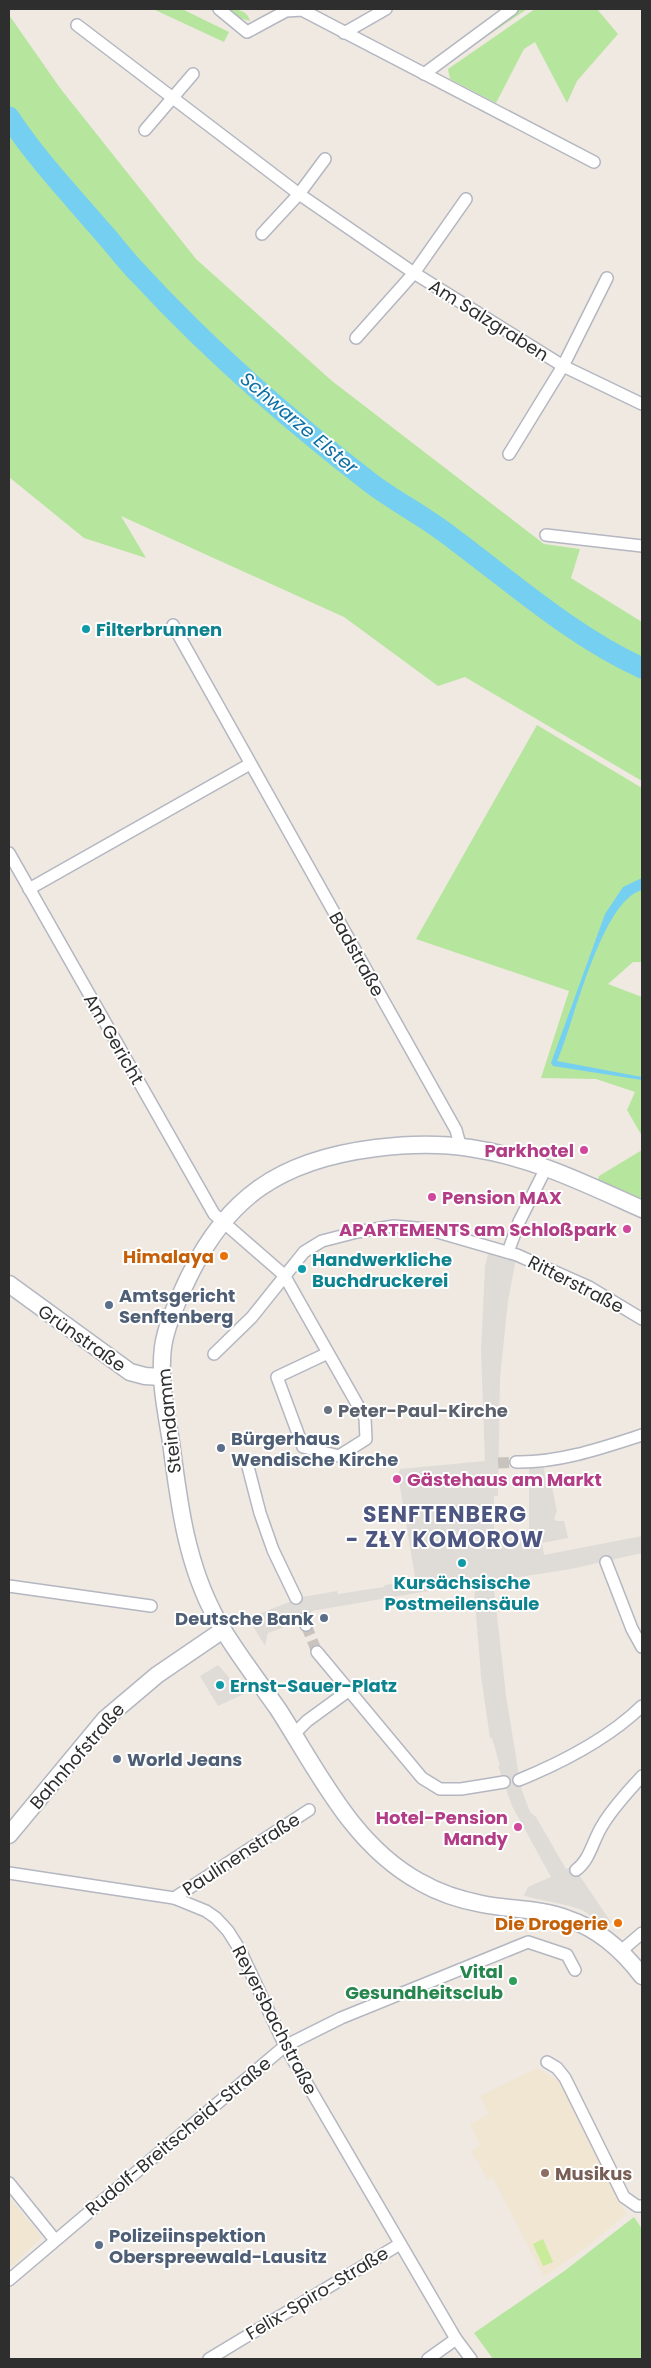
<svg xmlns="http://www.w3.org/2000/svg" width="651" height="2368" font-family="Poppins,sans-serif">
<rect width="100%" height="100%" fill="#efe9e1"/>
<g fill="#f0e6d1">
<polygon points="537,2068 563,2084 626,2214 588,2246 544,2277 493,2178 487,2180 477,2158 474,2159 472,2150 480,2145 470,2124 489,2114 480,2096"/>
<polygon points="9,2198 38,2232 41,2238 9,2268"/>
</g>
<g fill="#b6e59e">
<polygon points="153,9 182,9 229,32 224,42"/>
<path d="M 226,9 C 237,9 247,10 250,21 L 237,17 Z"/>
<polygon points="520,9 527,9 449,62 447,60"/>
<polygon points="535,9 597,9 618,34 577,81 567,103 535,42 524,49 496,103 450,79 448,69"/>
<polygon points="9,15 60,88 196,259 332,381 544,544 580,549 571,578 642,622 642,781 465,677 438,686 344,617 121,516 146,558 84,538 9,477"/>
<polygon points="537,725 642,788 642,962 633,962 608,984 642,997 642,1136 627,1110 635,1092 596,1079 541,1078 569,991 416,939"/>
<polygon points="642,1150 642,1204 597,1183 599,1176"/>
<polygon points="634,2217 642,2229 642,2359 493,2359 474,2333 563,2272"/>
</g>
<polygon fill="#c9ec9a" points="543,2239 553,2262 543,2266 533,2244"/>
<g fill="#dfdcd8">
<polygon points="489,1250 516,1259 508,1301 500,1378 498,1496 494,1496 494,1538 510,1538 510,1534 529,1534 529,1468 544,1467 545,1477 550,1477 557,1511 554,1519 557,1521 564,1521 568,1538 542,1543 544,1555 642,1536 642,1553 571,1569 493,1581 506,1695 521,1788 530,1812 536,1817 566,1869 573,1866 611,1922 608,1927 582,1910 570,1906 524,1896 528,1887 551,1877 512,1806 498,1766 500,1766 492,1738 490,1738 481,1676 474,1589 470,1586 422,1592 312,1611 308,1617 294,1624 268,1633 265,1646 248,1618 302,1597 337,1591 338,1594 384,1587 385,1585 412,1581 415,1577 398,1475 400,1469 485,1461 481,1351 485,1266"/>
<polygon points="218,1665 244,1694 218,1706 200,1676"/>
</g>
<path fill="#75cff0" d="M 642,878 L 642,890 C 601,901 574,1023 557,1061 L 642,1077 L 642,1080 L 553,1066 L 551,1063 L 605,914 L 623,887 Z"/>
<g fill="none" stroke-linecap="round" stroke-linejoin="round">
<path stroke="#75cff0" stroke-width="21" d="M 9,117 C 36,158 68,192 100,229 C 113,243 125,260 139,274 C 210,351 289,420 372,484 C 395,501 420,514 443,531 C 507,578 570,635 642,668"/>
<g stroke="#c8c4bd" stroke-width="11" stroke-dasharray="11 5.5" stroke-linecap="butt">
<polyline points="498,1463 516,1462"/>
<polyline points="306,1625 317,1652"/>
</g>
<defs>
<g id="street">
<polyline points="219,9 247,32 286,11 302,10 594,162"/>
<polyline points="77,25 299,194 414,273 563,366 642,404"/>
<polyline points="344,33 386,9"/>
<polyline points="424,74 512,9"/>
<polyline points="145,130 193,74"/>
<polyline points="262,234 299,194 325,159"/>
<polyline points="356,338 414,273 466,199"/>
<polyline points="509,454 563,366 607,278"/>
<polyline points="546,535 642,546"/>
<polyline points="173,625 456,1130 459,1141 458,1146"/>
<polyline points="9,853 214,1214 284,1275 365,1418 366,1439 339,1456 303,1447 277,1377 328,1353"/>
<polyline points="29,889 250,764"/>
<polyline points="508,1252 519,1222 547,1166"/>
<polyline points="214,1354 252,1317 304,1252 322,1241 357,1232 394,1226 427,1229 517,1255 589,1287 642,1319"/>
<path d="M 516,1462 C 559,1463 602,1448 642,1435"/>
<polyline points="247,1463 260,1513 273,1550 296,1598"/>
<polyline points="606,1562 632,1629 642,1647"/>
<polyline points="9,1586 151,1606"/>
<polyline points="304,1619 306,1625"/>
<polyline points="317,1652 422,1778 440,1789 461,1789 504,1782"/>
<polyline points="294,1734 307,1721 348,1691"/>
<path d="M 519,1780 C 563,1762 608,1739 642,1706"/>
<path d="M 576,1870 C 590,1860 593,1840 602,1826 C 613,1807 628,1792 642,1776"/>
<polyline points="9,1873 174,1898 206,1911 216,1918 228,1931 240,1950 285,2046 456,2339 471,2359"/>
<polyline points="174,1898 309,1810"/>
<polyline points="621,1951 642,1933"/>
<polyline points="547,2062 557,2068 565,2078 624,2197 637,2206 642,2206"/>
<polyline points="9,2183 55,2240"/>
<polyline points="9,2280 285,2046 341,2018 528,1942 567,1955 575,1970"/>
<polyline points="209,2359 400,2244"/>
<polyline points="428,2359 456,2339"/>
</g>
<g id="secondary">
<path d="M 642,1209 C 586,1184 532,1157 470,1148 C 439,1143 407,1144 376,1148 C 280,1160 225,1197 185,1285 C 176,1305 166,1326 163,1347 C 159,1379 166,1411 171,1442 C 179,1503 186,1563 216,1618 C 234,1650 257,1679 278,1709 C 318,1771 352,1845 420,1882 C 439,1893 461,1900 482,1904 C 511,1910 540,1908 568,1919 C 599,1929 623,1951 642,1976"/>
<polyline points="9,1284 130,1372 145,1376 162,1377"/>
<polyline points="9,1835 105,1719 157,1675 223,1630"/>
</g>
</defs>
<use href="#street" stroke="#b4b7c1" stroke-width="14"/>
<use href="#secondary" stroke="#b4b7c1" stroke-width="19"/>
<use href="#street" stroke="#fff" stroke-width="11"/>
<use href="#secondary" stroke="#fff" stroke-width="16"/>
</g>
<g fill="#0f9aa8" stroke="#fff" stroke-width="2">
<circle cx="86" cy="629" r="5"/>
<circle cx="302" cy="1269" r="5"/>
<circle cx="462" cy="1563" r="5"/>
<circle cx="220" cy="1685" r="5"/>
</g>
<g fill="#d1479c" stroke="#fff" stroke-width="2">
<circle cx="584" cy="1150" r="5"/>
<circle cx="432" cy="1197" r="5"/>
<circle cx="627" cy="1229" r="5"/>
<circle cx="397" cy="1479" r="5"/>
<circle cx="518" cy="1827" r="5"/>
</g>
<g fill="#e8710a" stroke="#fff" stroke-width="2">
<circle cx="224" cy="1256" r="5"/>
<circle cx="618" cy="1923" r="5"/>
</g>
<g fill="#5c6f8a" stroke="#fff" stroke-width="2">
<circle cx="109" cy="1305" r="5"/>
<circle cx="221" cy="1448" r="5"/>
<circle cx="324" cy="1618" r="5"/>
<circle cx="117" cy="1759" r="5"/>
<circle cx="99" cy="2245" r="5"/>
</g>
<circle fill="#6b7280" stroke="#fff" stroke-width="2" cx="328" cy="1410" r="5"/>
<circle fill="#2e9e5b" stroke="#fff" stroke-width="2" cx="513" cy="1981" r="5"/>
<circle fill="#8d6e63" stroke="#fff" stroke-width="2" cx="545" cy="2173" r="5"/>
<g text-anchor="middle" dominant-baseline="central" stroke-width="4" stroke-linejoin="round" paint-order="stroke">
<g font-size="18" fill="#2e2e2e" stroke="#fff">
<text transform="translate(489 320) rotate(32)">Am Salzgraben</text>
<text transform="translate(357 954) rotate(61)">Badstraße</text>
<text transform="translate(114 1039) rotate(60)">Am Gericht</text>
<text transform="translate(576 1284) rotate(27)">Ritterstraße</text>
<text transform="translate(82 1338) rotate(35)">Grünstraße</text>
<text transform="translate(169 1421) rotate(-96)">Steindamm</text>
<text transform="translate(77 1756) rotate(-49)">Bahnhofstraße</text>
<text transform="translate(241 1854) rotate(-33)">Paulinenstraße</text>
<text transform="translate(275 2020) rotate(63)">Reyersbachstraße</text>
<text transform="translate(178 2136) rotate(-40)">Rudolf-Breitscheid-Straße</text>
<text transform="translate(317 2293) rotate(-31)">Felix-Spiro-Straße</text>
</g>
<g font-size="18" font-weight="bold" fill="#0d838f" stroke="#fff" text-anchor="start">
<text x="96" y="629">Filterbrunnen</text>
<text x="312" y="1259">Handwerkliche<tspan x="312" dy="21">Buchdruckerei</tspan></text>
<text x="462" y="1582" text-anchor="middle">Kursächsische<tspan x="462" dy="21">Postmeilensäule</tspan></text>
<text x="230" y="1685">Ernst-Sauer-Platz</text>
</g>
<g font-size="18" font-weight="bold" fill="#b23c85" stroke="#fff" text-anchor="end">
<text x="574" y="1150">Parkhotel</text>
<text x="442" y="1197" text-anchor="start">Pension MAX</text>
<text x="617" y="1229">APARTEMENTS am Schloßpark</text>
<text x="407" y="1479" text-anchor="start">Gästehaus am Markt</text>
<text x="508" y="1817">Hotel-Pension<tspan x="508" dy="21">Mandy</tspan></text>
</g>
<g font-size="18" font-weight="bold" fill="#c56008" stroke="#fff" text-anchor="end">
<text x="214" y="1256">Himalaya</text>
<text x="608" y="1923">Die Drogerie</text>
</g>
<g font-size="18" font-weight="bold" fill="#4e5e75" stroke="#fff" text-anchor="start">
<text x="119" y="1295">Amtsgericht<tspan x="119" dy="21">Senftenberg</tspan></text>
<text x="231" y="1438">Bürgerhaus<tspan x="231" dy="21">Wendische Kirche</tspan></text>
<text x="314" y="1618" text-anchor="end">Deutsche Bank</text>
<text x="127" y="1759">World Jeans</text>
<text x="109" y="2235">Polizeiinspektion<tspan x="109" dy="21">Oberspreewald-Lausitz</tspan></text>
</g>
<g font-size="18" font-weight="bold" fill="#5b616d" stroke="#fff" text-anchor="start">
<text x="338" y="1410">Peter-Paul-Kirche</text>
</g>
<g font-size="18" font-weight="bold" fill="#27864d" stroke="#fff" text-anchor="end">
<text x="503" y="1971">Vital<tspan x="503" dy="21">Gesundheitsclub</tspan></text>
</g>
<g font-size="18" font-weight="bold" fill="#785e54" stroke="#fff" text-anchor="start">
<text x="555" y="2173">Musikus</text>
</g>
<g font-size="19" font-style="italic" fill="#0d6fa3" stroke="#fff">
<text transform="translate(299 423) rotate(40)">Schwarze Elster</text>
</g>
<g font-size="22" font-weight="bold" letter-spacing="1" fill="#4d5680" stroke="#fff">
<text x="445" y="1514">SENFTENBERG<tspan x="445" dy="25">- ZŁY KOMOROW</tspan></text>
</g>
</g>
<rect width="651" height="2368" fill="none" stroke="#2e2e2e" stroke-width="20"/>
</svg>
